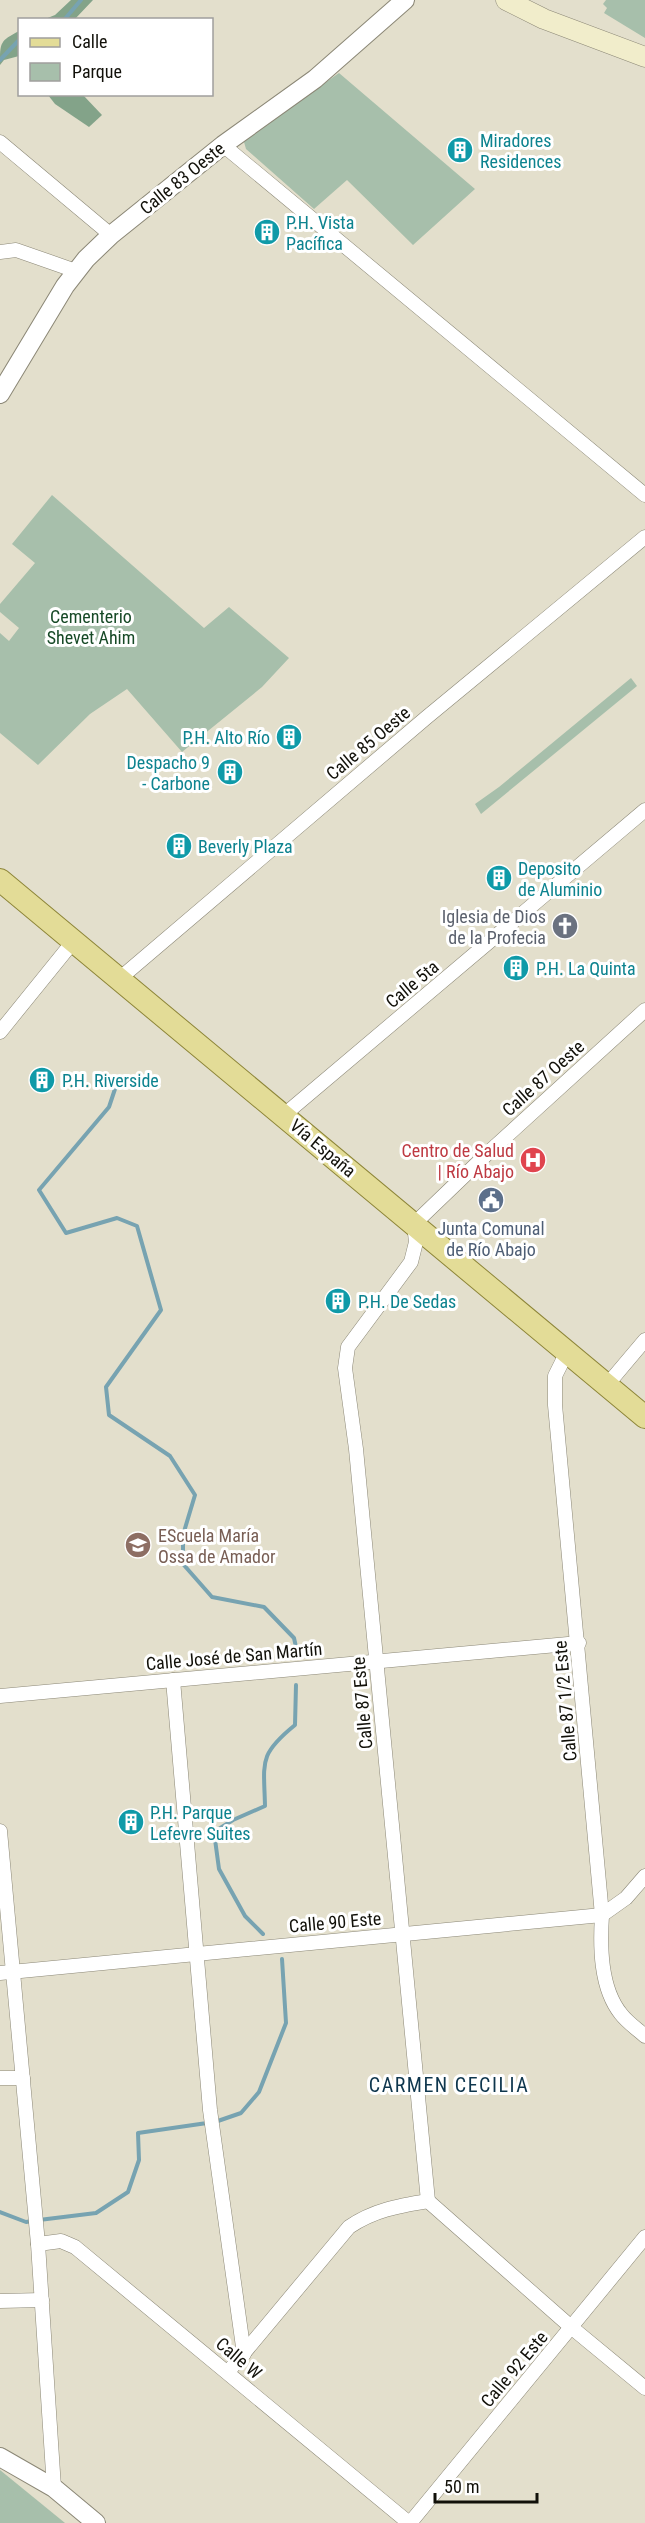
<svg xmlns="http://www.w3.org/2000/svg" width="645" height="2523" font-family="'Roboto Condensed',sans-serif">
<rect width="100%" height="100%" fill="#e3dfcc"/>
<g fill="#a7bfab">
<polygon points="606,0 645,0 645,38 604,13 607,8 603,4"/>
<polygon points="339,73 475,189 413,245 347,180 314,209 246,149 244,142 251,134"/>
<polygon points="52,495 204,628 229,607 289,658 262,687 182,752 127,689 90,714 38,765 0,733 0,633 9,641 19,628 0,612 0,604 35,563 12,544"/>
<polygon points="631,678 637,686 481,814 475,804 499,787"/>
<polygon points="0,2470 65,2523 0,2523"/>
</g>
<g fill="#83a389">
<polygon points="71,0 93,0 75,19 45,19 55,15"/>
<path d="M 19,31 L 19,56 L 4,60 L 0,65 C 0,42 0,41 19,31 Z"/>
<polygon points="48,95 83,95 102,115 89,127 55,104"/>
</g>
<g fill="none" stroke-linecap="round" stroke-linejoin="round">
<g stroke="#77a3b1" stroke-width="4">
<polyline points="64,20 81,0"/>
<polyline points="0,60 20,39"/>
<polyline points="116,1086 109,1107 39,1190 66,1233 117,1218 137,1226 161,1310 106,1387 109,1415 170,1456 195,1495 183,1535 183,1564 212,1597 264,1607 294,1638 298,1656"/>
<path d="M 263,1934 L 245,1916 L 219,1869 L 214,1832 L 233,1820 L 265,1806 C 264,1762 258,1755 295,1725 L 296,1685"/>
<polyline points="215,2122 241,2113 259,2092 286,2023 282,1959"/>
<polyline points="0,2212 26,2222 32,2221"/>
<polyline points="39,2220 96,2213 128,2192 139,2160 138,2133 207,2123"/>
</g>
<defs>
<g id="minor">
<polyline points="0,142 111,235"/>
<polyline points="223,145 645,495"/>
<polyline points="0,252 16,250 76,271"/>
<polyline points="118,980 427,717 645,537"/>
<polyline points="0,1032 72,943"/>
<polyline points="284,1115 645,810"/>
<path d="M 567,1352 L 555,1376 L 555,1405 L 602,1915 C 600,1946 600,1988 621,2014 C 627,2022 637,2029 645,2036"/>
<polyline points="607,1385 645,1340"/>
<polyline points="173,1680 210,2110 244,2354"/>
<polyline points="0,1696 579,1643"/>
<polyline points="0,1831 38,2244 54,2488"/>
<polyline points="0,1973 602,1915 626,1898 645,1876"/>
<polyline points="0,2078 23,2078"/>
<polyline points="428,2201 356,1449 345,1368 348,1347 411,1262 416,1242 414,1224 489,1152 645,1010"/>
<polyline points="428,2201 571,2327 645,2388"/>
<polyline points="38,2244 61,2241 75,2247 409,2523"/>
<polyline points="0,2301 42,2300"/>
<path d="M 228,2372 L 349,2227 C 374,2210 398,2206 428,2201"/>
<polyline points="410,2523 645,2237"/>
</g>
<g id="tertiary">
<polyline points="0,394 65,286 86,259 111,235 223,145 315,79 405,0"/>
<polyline points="0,2457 54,2488 96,2523"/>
</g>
<polyline id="secondary" points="506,0 544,19 645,57"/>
<polyline id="primary" points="0,880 645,1417"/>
</defs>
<use href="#minor" stroke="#8b8776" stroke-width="15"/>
<use href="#tertiary" stroke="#8b8776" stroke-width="20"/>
<use href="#secondary" stroke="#8b8776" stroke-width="21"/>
<use href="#primary" stroke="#8d8538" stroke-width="24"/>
<use href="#minor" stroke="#fff" stroke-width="14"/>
<use href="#tertiary" stroke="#fff" stroke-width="18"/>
<use href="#secondary" stroke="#f1edcb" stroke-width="20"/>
<use href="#primary" stroke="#e3dc97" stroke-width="22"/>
</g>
<defs>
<symbol id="building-disc" viewBox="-11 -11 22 22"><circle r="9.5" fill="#0f9aa8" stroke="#fff"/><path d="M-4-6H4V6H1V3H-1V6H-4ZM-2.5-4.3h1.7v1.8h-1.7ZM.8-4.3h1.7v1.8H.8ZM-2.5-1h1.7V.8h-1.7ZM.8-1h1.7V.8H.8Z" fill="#fff"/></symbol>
<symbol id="church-disc" viewBox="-11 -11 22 22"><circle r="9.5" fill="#6b7280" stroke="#fff"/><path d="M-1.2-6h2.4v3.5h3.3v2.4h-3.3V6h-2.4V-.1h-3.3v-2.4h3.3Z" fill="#fff"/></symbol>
<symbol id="hospital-disc" viewBox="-11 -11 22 22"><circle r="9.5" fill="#e0444e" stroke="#fff"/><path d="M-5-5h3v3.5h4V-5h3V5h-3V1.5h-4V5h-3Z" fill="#fff"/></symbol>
<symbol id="civic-disc" viewBox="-11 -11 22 22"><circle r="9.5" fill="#5c6f8a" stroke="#fff"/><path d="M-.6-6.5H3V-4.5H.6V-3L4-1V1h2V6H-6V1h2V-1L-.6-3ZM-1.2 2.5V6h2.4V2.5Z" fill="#fff"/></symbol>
<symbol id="school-disc" viewBox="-11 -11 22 22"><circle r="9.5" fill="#8d6e63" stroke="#fff"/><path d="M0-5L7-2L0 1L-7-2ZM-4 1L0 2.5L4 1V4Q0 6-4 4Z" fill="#fff"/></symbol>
</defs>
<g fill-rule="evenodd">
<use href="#building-disc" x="445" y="135" width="30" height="30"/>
<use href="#building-disc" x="252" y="217" width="30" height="30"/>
<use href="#building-disc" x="274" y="722" width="30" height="30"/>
<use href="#building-disc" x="215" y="757" width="30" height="30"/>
<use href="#building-disc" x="164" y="831" width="30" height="30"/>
<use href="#building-disc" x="484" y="863" width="30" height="30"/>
<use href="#church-disc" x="550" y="911" width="30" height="30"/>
<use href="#building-disc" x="501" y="953" width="30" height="30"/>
<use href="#building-disc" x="27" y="1065" width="30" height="30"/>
<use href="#hospital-disc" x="518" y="1145" width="30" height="30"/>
<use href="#civic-disc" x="476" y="1185" width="30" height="30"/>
<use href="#building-disc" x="323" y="1286" width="30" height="30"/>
<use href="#school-disc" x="123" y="1530" width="30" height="30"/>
<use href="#building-disc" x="116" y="1807" width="30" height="30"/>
</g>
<g text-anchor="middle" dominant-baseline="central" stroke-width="6" stroke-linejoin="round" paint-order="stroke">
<g font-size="18" fill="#0d838f" stroke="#fff" text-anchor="start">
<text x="480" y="140">Miradores<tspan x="480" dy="21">Residences</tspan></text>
<text x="286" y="222">P.H. Vista<tspan x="286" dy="21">Pacífica</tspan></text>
<text x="270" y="737" text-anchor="end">P.H. Alto Río</text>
<text x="210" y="762" text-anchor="end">Despacho 9<tspan x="210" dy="21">- Carbone</tspan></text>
<text x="198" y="846">Beverly Plaza</text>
<text x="518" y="868">Deposito<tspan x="518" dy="21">de Aluminio</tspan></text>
<text x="536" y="968">P.H. La Quinta</text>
<text x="62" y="1080">P.H. Riverside</text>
<text x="358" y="1301">P.H. De Sedas</text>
<text x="150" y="1812">P.H. Parque<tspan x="150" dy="21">Lefevre Suites</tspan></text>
</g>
<g font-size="18" fill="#111009" stroke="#fff">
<text transform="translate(182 178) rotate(-39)">Calle 83 Oeste</text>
<text transform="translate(368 743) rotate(-40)">Calle 85 Oeste</text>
<text transform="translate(412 984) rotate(-40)">Calle 5ta</text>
<text transform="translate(543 1078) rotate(-42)">Calle 87 Oeste</text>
<text transform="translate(323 1148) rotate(40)">Vía España</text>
<text transform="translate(234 1656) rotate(-5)">Calle José de San Martín</text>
<text transform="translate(565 1701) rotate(-95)">Calle 87 1/2 Este</text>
<text transform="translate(362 1703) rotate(-95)">Calle 87 Este</text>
<text transform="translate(335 1922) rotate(-5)">Calle 90 Este</text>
<text transform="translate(239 2358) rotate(40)">Calle W</text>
<text transform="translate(514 2369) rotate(-50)">Calle 92 Este</text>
</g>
<g font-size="18" fill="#164926" stroke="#fff">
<text x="91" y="616">Cementerio<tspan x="91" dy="21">Shevet Ahim</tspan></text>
</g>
<g font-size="18" fill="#5b616d" stroke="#fff" text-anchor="end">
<text x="546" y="916">Iglesia de Dios<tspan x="546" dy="21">de la Profecia</tspan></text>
</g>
<g font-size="18" fill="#be3a42" stroke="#fff" text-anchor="end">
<text x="514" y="1150">Centro de Salud<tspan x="514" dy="21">| Río Abajo</tspan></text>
</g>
<g font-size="18" fill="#4e5e75" stroke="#fff">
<text x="491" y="1228">Junta Comunal<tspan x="491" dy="21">de Río Abajo</tspan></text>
</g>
<g font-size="18" fill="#785e54" stroke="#fff" text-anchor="start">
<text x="158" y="1535">EScuela María<tspan x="158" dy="21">Ossa de Amador</tspan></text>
</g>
<g font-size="20" letter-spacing="1.5" fill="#0e364d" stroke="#fff">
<text x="449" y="2085">CARMEN CECILIA</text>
</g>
</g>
<rect x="18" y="18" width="195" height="78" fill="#ffffff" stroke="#a09f9d" stroke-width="1.5"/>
<rect x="30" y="38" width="30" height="9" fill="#e3dc97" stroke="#a09f9d" stroke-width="1.5"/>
<text x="72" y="48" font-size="18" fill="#111009">Calle</text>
<rect x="30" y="63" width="30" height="18" fill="#a7bfab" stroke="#a09f9d" stroke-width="1.5"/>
<text x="72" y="78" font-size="18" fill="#111009">Parque</text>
<path d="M435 2493v9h102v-9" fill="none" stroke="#111009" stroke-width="3"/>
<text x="444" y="2493" font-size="18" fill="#111009" stroke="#ffffff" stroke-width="4.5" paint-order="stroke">50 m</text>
</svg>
